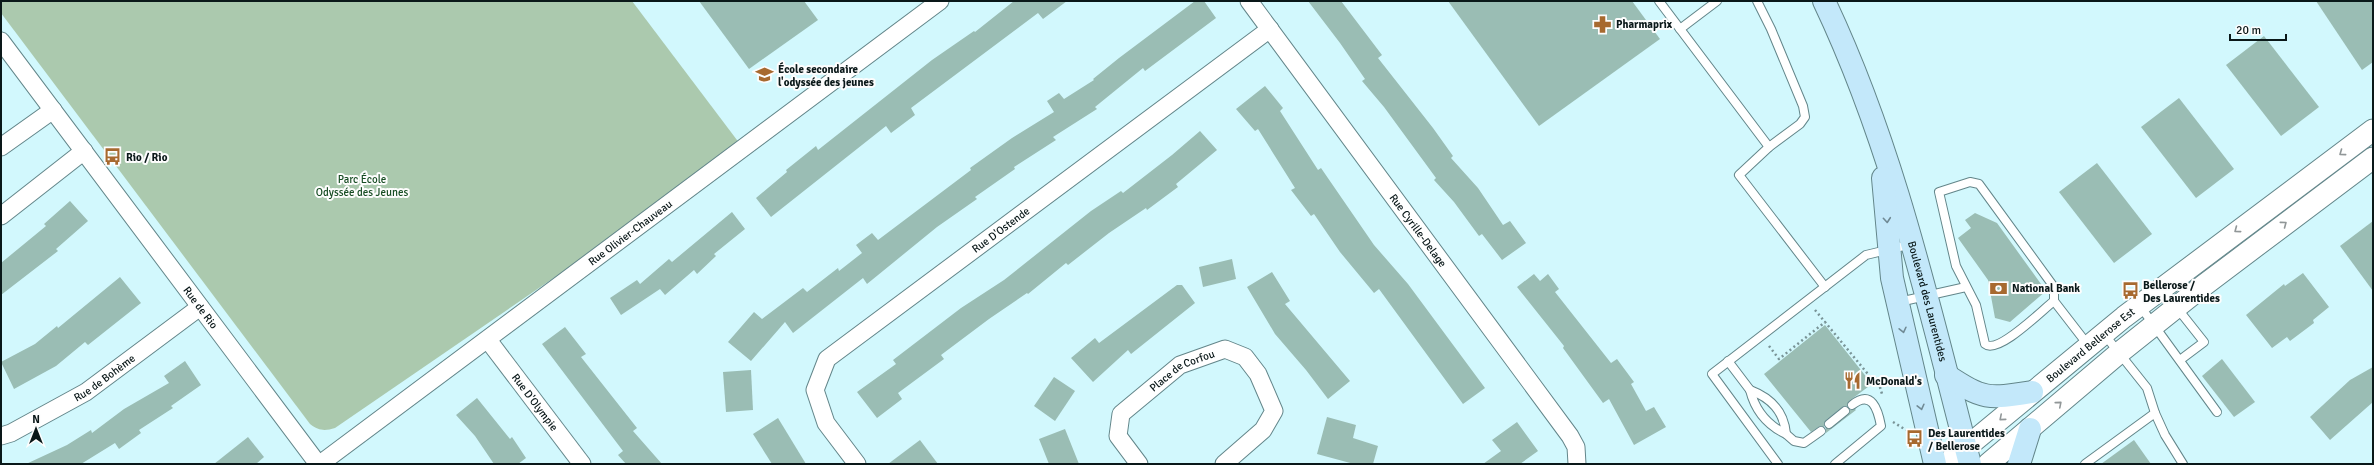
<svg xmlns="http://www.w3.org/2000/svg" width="2374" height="465" font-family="Signika,sans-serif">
<rect width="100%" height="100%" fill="#d2f8fd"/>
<path fill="#abc9ae" d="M 1,1 L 632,1 L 743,148 L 335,428 C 325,431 319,431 310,424 L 1,13 Z"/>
<g fill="#9abdb4">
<polygon points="699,1 804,1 818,20 749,69"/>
<polygon points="1014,1 1067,1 1043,19 1038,13 911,108 915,115 891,133 886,126 771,217 756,198 787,172 786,170 816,146 818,150 932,60 974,31 975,32"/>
<polygon points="1195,1 1204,1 1216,18 1145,71 1143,68 1095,107 1097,109 1053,137 1056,140 1014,167 1015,169 975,197 977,199 937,227 867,284 863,278 793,333 785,322 751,361 728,342 754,312 762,319 803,288 807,292 838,268 839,271 862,253 856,245 872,233 878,240 971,170 970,168 1012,138 1054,112 1047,101 1059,93 1064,99 1094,80 1093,79 1119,58"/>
<polygon points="1308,1 1341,1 1382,55 1378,58 1433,128 1453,156 1451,158 1478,188 1503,225 1510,221 1526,243 1502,260 1482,234 1479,236 1454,202 1434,180 1436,178 1384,107 1362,81 1365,79 1340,43"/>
<polygon points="1448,1 1632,1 1660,39 1539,126"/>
<polygon points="2316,1 2373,1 2373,62 2362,70"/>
<polygon points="2264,36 2319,107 2281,136 2226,65"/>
<polygon points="1265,86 1283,108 1280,111 1318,170 1321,168 1374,245 1408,284 1485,388 1463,404 1379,289 1374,293 1340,252 1314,214 1311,216 1291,190 1295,188 1258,129 1255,131 1236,109"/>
<polygon points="2179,98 2234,169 2196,198 2141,127"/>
<polygon points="1200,131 1217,150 1176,184 1178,187 1147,210 1146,208 1109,233 1068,265 1066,263 1028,294 1027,293 989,319 941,355 944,359 898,393 902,399 877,418 857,392 896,364 893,360 961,308 1004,280 1091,211 1121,191 1123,193 1172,155"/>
<polygon points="2097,163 2152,234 2114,263 2059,192"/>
<polygon points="70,201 88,221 56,249 58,251 1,295 1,263 46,226 44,224"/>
<polygon points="732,212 745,229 714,254 716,256 697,274 694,270 665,295 660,289 621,315 610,298 637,280 640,284 669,259 672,262"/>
<polygon points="1975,213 1997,223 2046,291 2010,322 1995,318 1988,280 1958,238 1971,228 1965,220"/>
<polygon points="2373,221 2373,291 2340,246"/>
<polygon points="1232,259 1236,279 1203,287 1199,267"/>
<polygon points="1272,272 1290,301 1285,304 1350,381 1328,399 1306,370 1275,334 1247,287"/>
<polygon points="2303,273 2329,307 2313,320 2314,323 2290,341 2287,337 2272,348 2246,315 2284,284 2285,286"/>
<polygon points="1534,274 1540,281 1548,274 1559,289 1555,292 1611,363 1617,359 1634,382 1631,384 1646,411 1654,407 1666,427 1634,445 1609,399 1603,403 1563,348 1564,346 1517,287"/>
<polygon points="120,277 141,303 88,345 85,342 56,366 14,389 1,362 35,344 57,326 58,328"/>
<polygon points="1177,285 1182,285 1195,303 1131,354 1128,350 1093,382 1071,358 1095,338 1099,343"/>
<polygon points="1825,325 1872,384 1849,401 1847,406 1842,407 1826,420 1824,427 1820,426 1811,432 1764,374"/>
<polygon points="565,327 586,354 581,357 637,428 633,431 662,464 626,464 618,455 623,451 542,344"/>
<polygon points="2222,359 2255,402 2234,417 2202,376"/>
<polygon points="185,361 201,385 171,406 173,408 139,430 141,433 119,449 115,443 81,464 26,464 67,445 91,430 92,433 124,409 169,383 164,376"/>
<polygon points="2373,367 2373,402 2330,440 2310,417 2350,380"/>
<polygon points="751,370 753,410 726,412 723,372"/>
<polygon points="1054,377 1075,391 1055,421 1034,406"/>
<polygon points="477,398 510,439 512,437 526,458 518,464 494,464 475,436 456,415"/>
<polygon points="1855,409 1856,410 1826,433 1826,428 1832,428 1848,415 1850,410"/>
<polygon points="1327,417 1356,425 1353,438 1378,446 1373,464 1354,464 1317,454"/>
<polygon points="778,418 806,464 772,464 753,434"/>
<polygon points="1517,422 1538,451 1520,464 1483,464 1501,451 1492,440"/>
<polygon points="1065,429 1079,464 1049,464 1039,439"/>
<polygon points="248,437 264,457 256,464 214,464"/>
<polygon points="920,440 938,464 888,464"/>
<polygon points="2134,440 2151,464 2101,464"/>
</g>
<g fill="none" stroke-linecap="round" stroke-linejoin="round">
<defs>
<g id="service">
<polyline points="1659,1 1769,147"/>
<polyline points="1757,1 1771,29 1803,106 1805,117 1800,124 1769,147 1739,175 1825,287"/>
<polyline points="1680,29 1717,1"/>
<polyline points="2162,289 2204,342 2180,360"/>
<path d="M 2054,301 C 2042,310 1998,355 1985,344 L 1976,305 L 1956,266 L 1939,192 L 1970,182 L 1979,184 L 2054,287 L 2054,301 L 2088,345"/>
<polyline points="1899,302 1966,287"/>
<polyline points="2140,306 2217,412"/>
<polyline points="1728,361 1750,390"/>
<path d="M 1750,390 C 1771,398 1784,411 1786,434 C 1767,425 1755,410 1750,390 Z"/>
<polyline points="2155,413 2165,435 2183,464"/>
<polyline points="1829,424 1845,411"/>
<polyline points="1786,434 1794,441 1804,443 1821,431"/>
<polyline points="1778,464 1712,374 1866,255 1912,244"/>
<path d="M 1835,464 L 1881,426 C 1878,410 1872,389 1852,405"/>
<polyline points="2085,464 2155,413 2147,388 2104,334"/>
</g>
<g id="minor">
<path id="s1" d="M 1249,1 L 1570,436 L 1576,447 L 1577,464"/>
<path id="s2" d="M 1,41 L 318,464"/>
<polyline points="1,147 53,110"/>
<polyline points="1,216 84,151"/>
<path id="s3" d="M 488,340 L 582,464"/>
<path id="s4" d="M 1,436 L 11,433 L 86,392 L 200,307"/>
<path id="s5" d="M 320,464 L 940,1"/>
<path id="s6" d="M 857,464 L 826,423 L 815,390 L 827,359 L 1270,29"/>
<path id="s7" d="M 1139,464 L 1118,436 L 1121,414 L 1180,365 L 1225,349 L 1245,357 L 1258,374 L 1274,411 L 1263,430 L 1224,464"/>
</g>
<g id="tertiary">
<path id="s8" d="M 1946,464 L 2124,317 L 2373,130"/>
<polyline points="1988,464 2119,353 2203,286 2373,158"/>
</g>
<g id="secondary">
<path id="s9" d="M 1824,1 C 1894,148 1929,307 1970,464"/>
<polyline points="1883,178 1892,278 1935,464"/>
<path d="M 1946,375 C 1984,400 1988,399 2032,392"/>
<polyline points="2019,464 2030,429"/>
</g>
</defs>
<use href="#service" stroke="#63868a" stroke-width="10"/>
<use href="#minor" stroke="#63868a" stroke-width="19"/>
<use href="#tertiary" stroke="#63868a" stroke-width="23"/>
<use href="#secondary" stroke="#63868a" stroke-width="24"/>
<g stroke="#799497" stroke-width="2.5" stroke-dasharray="2 3" stroke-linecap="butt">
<polyline points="1815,310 1825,322"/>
<polyline points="1769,346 1779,359 1825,322 1872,379 1877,377 1882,394"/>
<polyline points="1893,422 1906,430"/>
</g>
<use href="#service" stroke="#fff" stroke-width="8"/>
<use href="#minor" stroke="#fff" stroke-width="17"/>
<use href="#tertiary" stroke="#fff" stroke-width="21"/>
<use href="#secondary" stroke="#c3e8fa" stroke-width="22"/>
</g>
<defs><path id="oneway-chevron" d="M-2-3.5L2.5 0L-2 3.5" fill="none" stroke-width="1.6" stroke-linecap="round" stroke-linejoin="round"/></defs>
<g stroke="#919798">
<use href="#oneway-chevron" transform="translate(2342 153) rotate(144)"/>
<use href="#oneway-chevron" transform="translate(2284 224) rotate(-37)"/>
<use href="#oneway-chevron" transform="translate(2237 230) rotate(143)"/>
<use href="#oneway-chevron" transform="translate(2059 404) rotate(-41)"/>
<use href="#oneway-chevron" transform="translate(2002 418) rotate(139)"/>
</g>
<g stroke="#708a95">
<use href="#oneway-chevron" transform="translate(1887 220) rotate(85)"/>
<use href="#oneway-chevron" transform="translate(1903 330) rotate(77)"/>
<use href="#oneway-chevron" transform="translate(1921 407) rotate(76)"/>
</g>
<defs>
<symbol id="pharmacy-bare" viewBox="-9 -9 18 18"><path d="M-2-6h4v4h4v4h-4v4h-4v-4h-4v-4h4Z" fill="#a7692f" stroke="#fdfdfd" stroke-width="2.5" paint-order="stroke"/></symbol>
<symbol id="school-bare" viewBox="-9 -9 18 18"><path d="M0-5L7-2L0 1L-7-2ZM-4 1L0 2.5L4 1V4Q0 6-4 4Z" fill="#a7692f" stroke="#fdfdfd" stroke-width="2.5" paint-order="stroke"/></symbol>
<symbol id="bus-bare" viewBox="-9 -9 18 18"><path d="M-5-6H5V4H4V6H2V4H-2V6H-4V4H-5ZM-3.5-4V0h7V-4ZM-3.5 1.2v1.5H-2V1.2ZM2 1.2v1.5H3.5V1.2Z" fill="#a7692f" stroke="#fdfdfd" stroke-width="2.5" paint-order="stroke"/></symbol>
<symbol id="bank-bare" viewBox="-9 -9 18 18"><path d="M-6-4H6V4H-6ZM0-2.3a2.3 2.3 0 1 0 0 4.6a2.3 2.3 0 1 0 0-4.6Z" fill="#a7692f" stroke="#fdfdfd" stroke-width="2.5" paint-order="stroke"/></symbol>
<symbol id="restaurant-bare" viewBox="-9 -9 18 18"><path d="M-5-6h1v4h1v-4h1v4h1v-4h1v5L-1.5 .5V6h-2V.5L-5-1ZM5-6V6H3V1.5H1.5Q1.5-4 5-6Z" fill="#a7692f" stroke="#fdfdfd" stroke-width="2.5" paint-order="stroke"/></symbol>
</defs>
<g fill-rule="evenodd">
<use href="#pharmacy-bare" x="1590" y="12" width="25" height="25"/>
<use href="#school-bare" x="752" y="62" width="25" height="25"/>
<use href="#bus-bare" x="100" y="144" width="25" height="25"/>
<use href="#bank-bare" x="1986" y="276" width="25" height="25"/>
<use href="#bus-bare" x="2118" y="278" width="25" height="25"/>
<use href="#restaurant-bare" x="1840" y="368" width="25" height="25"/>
<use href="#bus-bare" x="1902" y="426" width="25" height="25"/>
</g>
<g text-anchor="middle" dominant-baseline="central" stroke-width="4" stroke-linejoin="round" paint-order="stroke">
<g font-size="11" font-weight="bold" fill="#0a1819" stroke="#fdfdfd" text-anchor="start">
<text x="1616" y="24">Pharmaprix</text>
<text x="778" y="69">École secondaire<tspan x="778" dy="13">l'odyssée des jeunes</tspan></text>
<text x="126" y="157">Rio / Rio</text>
<text x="2143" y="285">Bellerose /<tspan x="2143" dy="13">Des Laurentides</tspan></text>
<text x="2012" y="288">National Bank</text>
<text x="1866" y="381">McDonald's</text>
<text x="1928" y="433">Des Laurentides<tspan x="1928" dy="13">/ Bellerose</tspan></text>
</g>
<g font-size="11" fill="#174d23" stroke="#fdfdfd">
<text x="362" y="179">Parc École<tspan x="362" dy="13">Odyssée des Jeunes</tspan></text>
</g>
<g font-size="11" fill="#0a1819" stroke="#fdfdfd">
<text stroke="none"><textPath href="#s6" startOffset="336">Rue D'Ostende</textPath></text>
<text stroke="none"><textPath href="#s1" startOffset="285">Rue Cyrille-Delage</textPath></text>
<text stroke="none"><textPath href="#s5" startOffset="387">Rue Olivier-Chauveau</textPath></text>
<text stroke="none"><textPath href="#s9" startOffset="318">Boulevard des Laurentides</textPath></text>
<text stroke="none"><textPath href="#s2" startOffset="333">Rue de Rio</textPath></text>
<text stroke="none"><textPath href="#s8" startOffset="187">Boulevard Bellerose Est</textPath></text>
<text stroke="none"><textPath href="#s7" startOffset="133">Place de Corfou</textPath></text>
<text stroke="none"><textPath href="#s4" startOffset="119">Rue de Bohème</textPath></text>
<text stroke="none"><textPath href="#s3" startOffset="78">Rue D'Olympie</textPath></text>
</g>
</g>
<rect width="2374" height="465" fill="none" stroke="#0a1819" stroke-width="4"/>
<g transform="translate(36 429)" stroke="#fdfdfd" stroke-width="3" paint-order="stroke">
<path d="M0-3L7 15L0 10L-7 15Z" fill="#0a1819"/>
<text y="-6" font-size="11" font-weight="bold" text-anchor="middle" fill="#0a1819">N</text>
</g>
<path d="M2230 34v6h56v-6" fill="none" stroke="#0a1819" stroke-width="2"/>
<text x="2236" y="34" font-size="12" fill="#0a1819" stroke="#fdfdfd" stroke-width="3" paint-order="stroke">20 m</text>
</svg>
